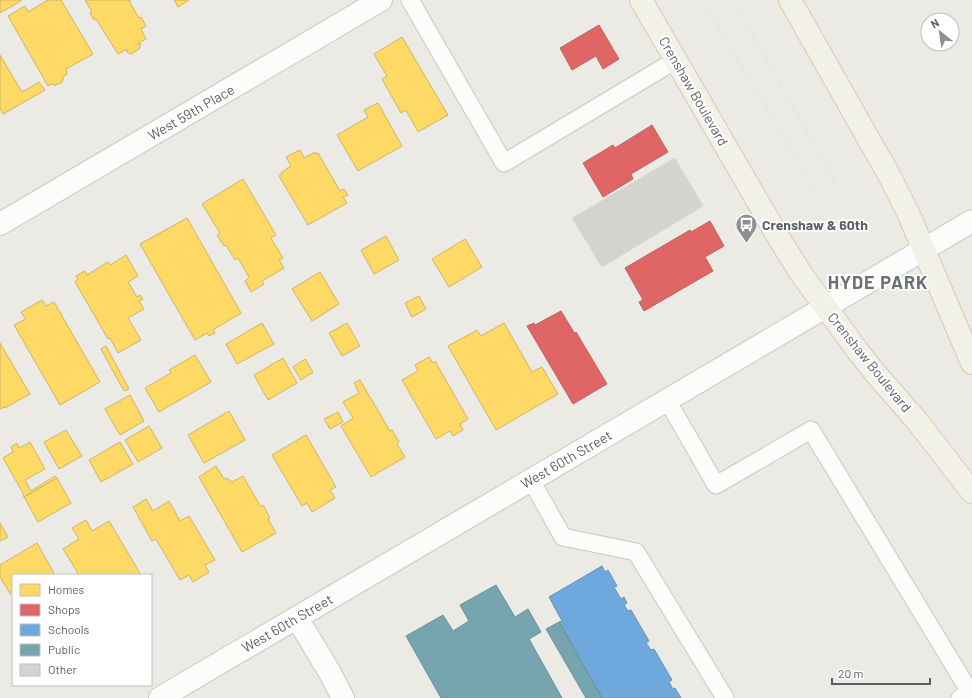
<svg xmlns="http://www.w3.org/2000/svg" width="972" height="698" font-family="Barlow,sans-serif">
<rect width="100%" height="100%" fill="#ebeae4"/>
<g fill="#ffd966" stroke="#ceb465">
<polygon points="0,0 21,0 21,1 0,13"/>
<polygon points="48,0 61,0 93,54 66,69 67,74 63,77 63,80 61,83 55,85 51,84 48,86 8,16 25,6 28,12"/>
<polygon points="85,0 131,0 129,1 139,18 141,17 146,26 141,29 146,39 137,44 141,44 139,49 131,54 127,52 127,49 118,54 96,19 94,20 90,13 92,12"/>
<polygon points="174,0 189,0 178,7"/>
<polygon points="402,37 448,115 418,132 406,110 401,113 382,79 387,76 374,54"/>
<polygon points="0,55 22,92 39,82 45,90 3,114 0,109"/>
<polygon points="378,103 402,146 358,171 337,135 368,117 364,110"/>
<polygon points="300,150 304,158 315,152 316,154 318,153 340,191 344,189 348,195 343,197 347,203 308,225 279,176 282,174 281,173 291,166 286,157"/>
<polygon points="243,179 276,235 271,238 283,258 279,260 284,268 262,281 264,284 251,292 245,281 249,277 238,258 235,260 226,245 224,246 217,235 220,233 202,204"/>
<polygon points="187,218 241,313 213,330 215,333 209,336 207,333 195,340 140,244"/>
<polygon points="386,236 399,260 374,274 361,250"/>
<polygon points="465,239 482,267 449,287 432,259"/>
<polygon points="126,255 138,276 128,282 137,297 140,295 143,299 139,301 144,309 128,318 141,340 118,353 110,338 108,339 75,282 78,279 76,276 85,271 87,275 108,262 110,265"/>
<polygon points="320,272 339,304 312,321 292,289"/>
<polygon points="419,296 426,309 412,317 405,303"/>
<polygon points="42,300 46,306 54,302 100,382 60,405 14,325 26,319 21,312"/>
<polygon points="262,323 274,344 237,364 226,344"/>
<polygon points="347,323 360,346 342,356 329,333"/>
<polygon points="504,323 532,372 542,367 558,394 496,430 448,346 477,330 481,336"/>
<polygon points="0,343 30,394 5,408 4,407 0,409"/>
<polygon points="106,346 129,389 124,391 101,349"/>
<polygon points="195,355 211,382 159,412 145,388 171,373 169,370"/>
<polygon points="429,357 433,363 435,361 468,419 460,424 463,430 453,436 450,431 436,439 402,380 418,371 415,365"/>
<polygon points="283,358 297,383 268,400 254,375"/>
<polygon points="305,359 313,372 301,380 293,367"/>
<polygon points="360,380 390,431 392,430 399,442 397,444 405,457 371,477 341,426 353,418 343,402 359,393 354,383"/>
<polygon points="130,395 144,421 120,435 105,409"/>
<polygon points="229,411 245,440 204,463 188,435"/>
<polygon points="338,412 343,422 330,429 324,419"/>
<polygon points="149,426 162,448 138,462 125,440"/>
<polygon points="66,430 82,456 59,469 44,442"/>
<polygon points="306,435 336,487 330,490 335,498 312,512 307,503 302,506 272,455"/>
<polygon points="30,442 45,469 25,480 31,491 55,476 57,478 24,497 23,495 24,495 3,458 13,452 11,447 17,443 19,448"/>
<polygon points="120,442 133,464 101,482 89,460"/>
<polygon points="216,466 224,479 226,478 232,482 243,476 261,507 263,505 270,518 268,519 276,533 242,552 199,477"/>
<polygon points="57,478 71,503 38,522 24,497"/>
<polygon points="146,499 153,511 169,501 180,521 189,516 215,560 205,565 209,572 193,582 189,575 180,580 156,539 152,541 133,507"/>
<polygon points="86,520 92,531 109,521 141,575 79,575 63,549 79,539 72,528"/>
<polygon points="0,523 8,537 0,541"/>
<polygon points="37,543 55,575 13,575 13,594 11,595 0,577 0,565"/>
</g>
<g fill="#e06666" stroke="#b86465">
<polygon points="599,25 619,59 603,69 596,56 572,70 560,48"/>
<polygon points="652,125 668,152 631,174 633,179 603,197 583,163 613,145 615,148"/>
<polygon points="710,221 724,246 705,257 713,271 644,311 639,302 643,300 625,268 690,230 691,232"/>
<polygon points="561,311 575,334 576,332 607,384 573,404 527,326 534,323 535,325"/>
</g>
<polygon fill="#6fa8dc" stroke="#6992b8" points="602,566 605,572 608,570 617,586 614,587 621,599 624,597 627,603 624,605 628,611 631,610 649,641 646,643 651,650 654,649 672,680 669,682 673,689 675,688 681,698 602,698 559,622 562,621 549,597"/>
<g fill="#76a5af" stroke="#6e9098">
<polygon points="496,585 515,617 528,609 541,632 529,639 562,698 441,698 406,636 443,615 453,631 469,621 460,605"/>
<polygon points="559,622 602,698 586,698 546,629"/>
</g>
<polygon fill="#d4d3cf" stroke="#dad8d4" points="675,158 703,206 602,267 572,218"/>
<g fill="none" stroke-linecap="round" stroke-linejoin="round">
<defs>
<g id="service">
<polyline points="410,0 504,163 676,60"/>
<polyline points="667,400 716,485 811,430 970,692 960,698"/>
<polyline points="531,480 563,537 636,552 725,698"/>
</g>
<g id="minor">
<polyline points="0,224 381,0"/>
<polyline points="297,618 330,673 343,698"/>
</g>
<polyline id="tertiary" points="160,698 972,221"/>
<g id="primary">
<polyline points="641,0 780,240 802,275 857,350 876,374 917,421 972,492"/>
<polyline points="790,0 889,175 909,215 972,363"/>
</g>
</defs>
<use href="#service" stroke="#c7c8c7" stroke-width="19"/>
<use href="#minor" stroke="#c7c8c7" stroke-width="24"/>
<use href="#tertiary" stroke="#c7c8c7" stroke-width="24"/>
<use href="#primary" stroke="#d6ccaf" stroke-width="24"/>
<use href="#service" stroke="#fcfcfb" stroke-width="17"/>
<use href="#minor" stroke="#fcfcfb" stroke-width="22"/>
<use href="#tertiary" stroke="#fcfcfb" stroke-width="22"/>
<use href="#primary" stroke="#f2f1e7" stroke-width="22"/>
<g stroke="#e2e3e2" stroke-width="1">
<polyline points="702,0 818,196"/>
<polyline points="733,0 837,185"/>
</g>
</g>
<defs>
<symbol id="bus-pin" viewBox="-11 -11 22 30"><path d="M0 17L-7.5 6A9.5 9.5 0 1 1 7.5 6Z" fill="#8d8f91" stroke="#fff"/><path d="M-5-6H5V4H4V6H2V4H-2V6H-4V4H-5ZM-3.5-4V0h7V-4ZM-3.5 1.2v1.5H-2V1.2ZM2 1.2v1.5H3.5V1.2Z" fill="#fff"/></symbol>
</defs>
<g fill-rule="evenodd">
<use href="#bus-pin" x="734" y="212" width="25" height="34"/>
</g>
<g text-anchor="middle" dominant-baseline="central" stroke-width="4" stroke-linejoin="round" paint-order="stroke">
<g font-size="14" fill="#5a5e64" stroke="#fff">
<text transform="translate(694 91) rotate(60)">Crenshaw Boulevard</text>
<text transform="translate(191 112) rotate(-30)">West 59th Place</text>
<text transform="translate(870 362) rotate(51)">Crenshaw Boulevard</text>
<text transform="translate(566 459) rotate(-30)">West 60th Street</text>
<text transform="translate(287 623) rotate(-30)">West 60th Street</text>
</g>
<g font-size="14" font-weight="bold" fill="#5a5e64" stroke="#fff" text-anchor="start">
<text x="762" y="224">Crenshaw &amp; 60th</text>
</g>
<g font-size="18" font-weight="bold" letter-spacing="1" fill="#6b7076" stroke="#fff">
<text x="878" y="282">HYDE PARK</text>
</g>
</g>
<rect x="12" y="574" width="140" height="112" fill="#ffffff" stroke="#bdbfc1"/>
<rect x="20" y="584" width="20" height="12" fill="#ffd966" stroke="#bdbfc1"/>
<text x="48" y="594" font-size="12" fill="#5a5e64">Homes</text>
<rect x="20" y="604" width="20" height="12" fill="#e06666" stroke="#bdbfc1"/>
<text x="48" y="614" font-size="12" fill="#5a5e64">Shops</text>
<rect x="20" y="624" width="20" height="12" fill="#6fa8dc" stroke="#bdbfc1"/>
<text x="48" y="634" font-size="12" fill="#5a5e64">Schools</text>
<rect x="20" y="644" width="20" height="12" fill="#76a5af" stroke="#bdbfc1"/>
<text x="48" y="654" font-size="12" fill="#5a5e64">Public</text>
<rect x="20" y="664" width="20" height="12" fill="#d4d3cf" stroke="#bdbfc1"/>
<text x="48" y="674" font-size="12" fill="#5a5e64">Other</text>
<g transform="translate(940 32) rotate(330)"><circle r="19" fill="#ffffff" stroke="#bdbfc1"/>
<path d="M0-3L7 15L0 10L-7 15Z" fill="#8d8f91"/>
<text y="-6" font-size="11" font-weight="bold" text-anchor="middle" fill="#5a5e64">N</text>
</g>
<path d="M832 678v6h98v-6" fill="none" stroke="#5a5e64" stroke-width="2"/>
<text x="838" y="678" font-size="12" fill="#5a5e64" stroke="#ffffff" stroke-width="3" paint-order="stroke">20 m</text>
</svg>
